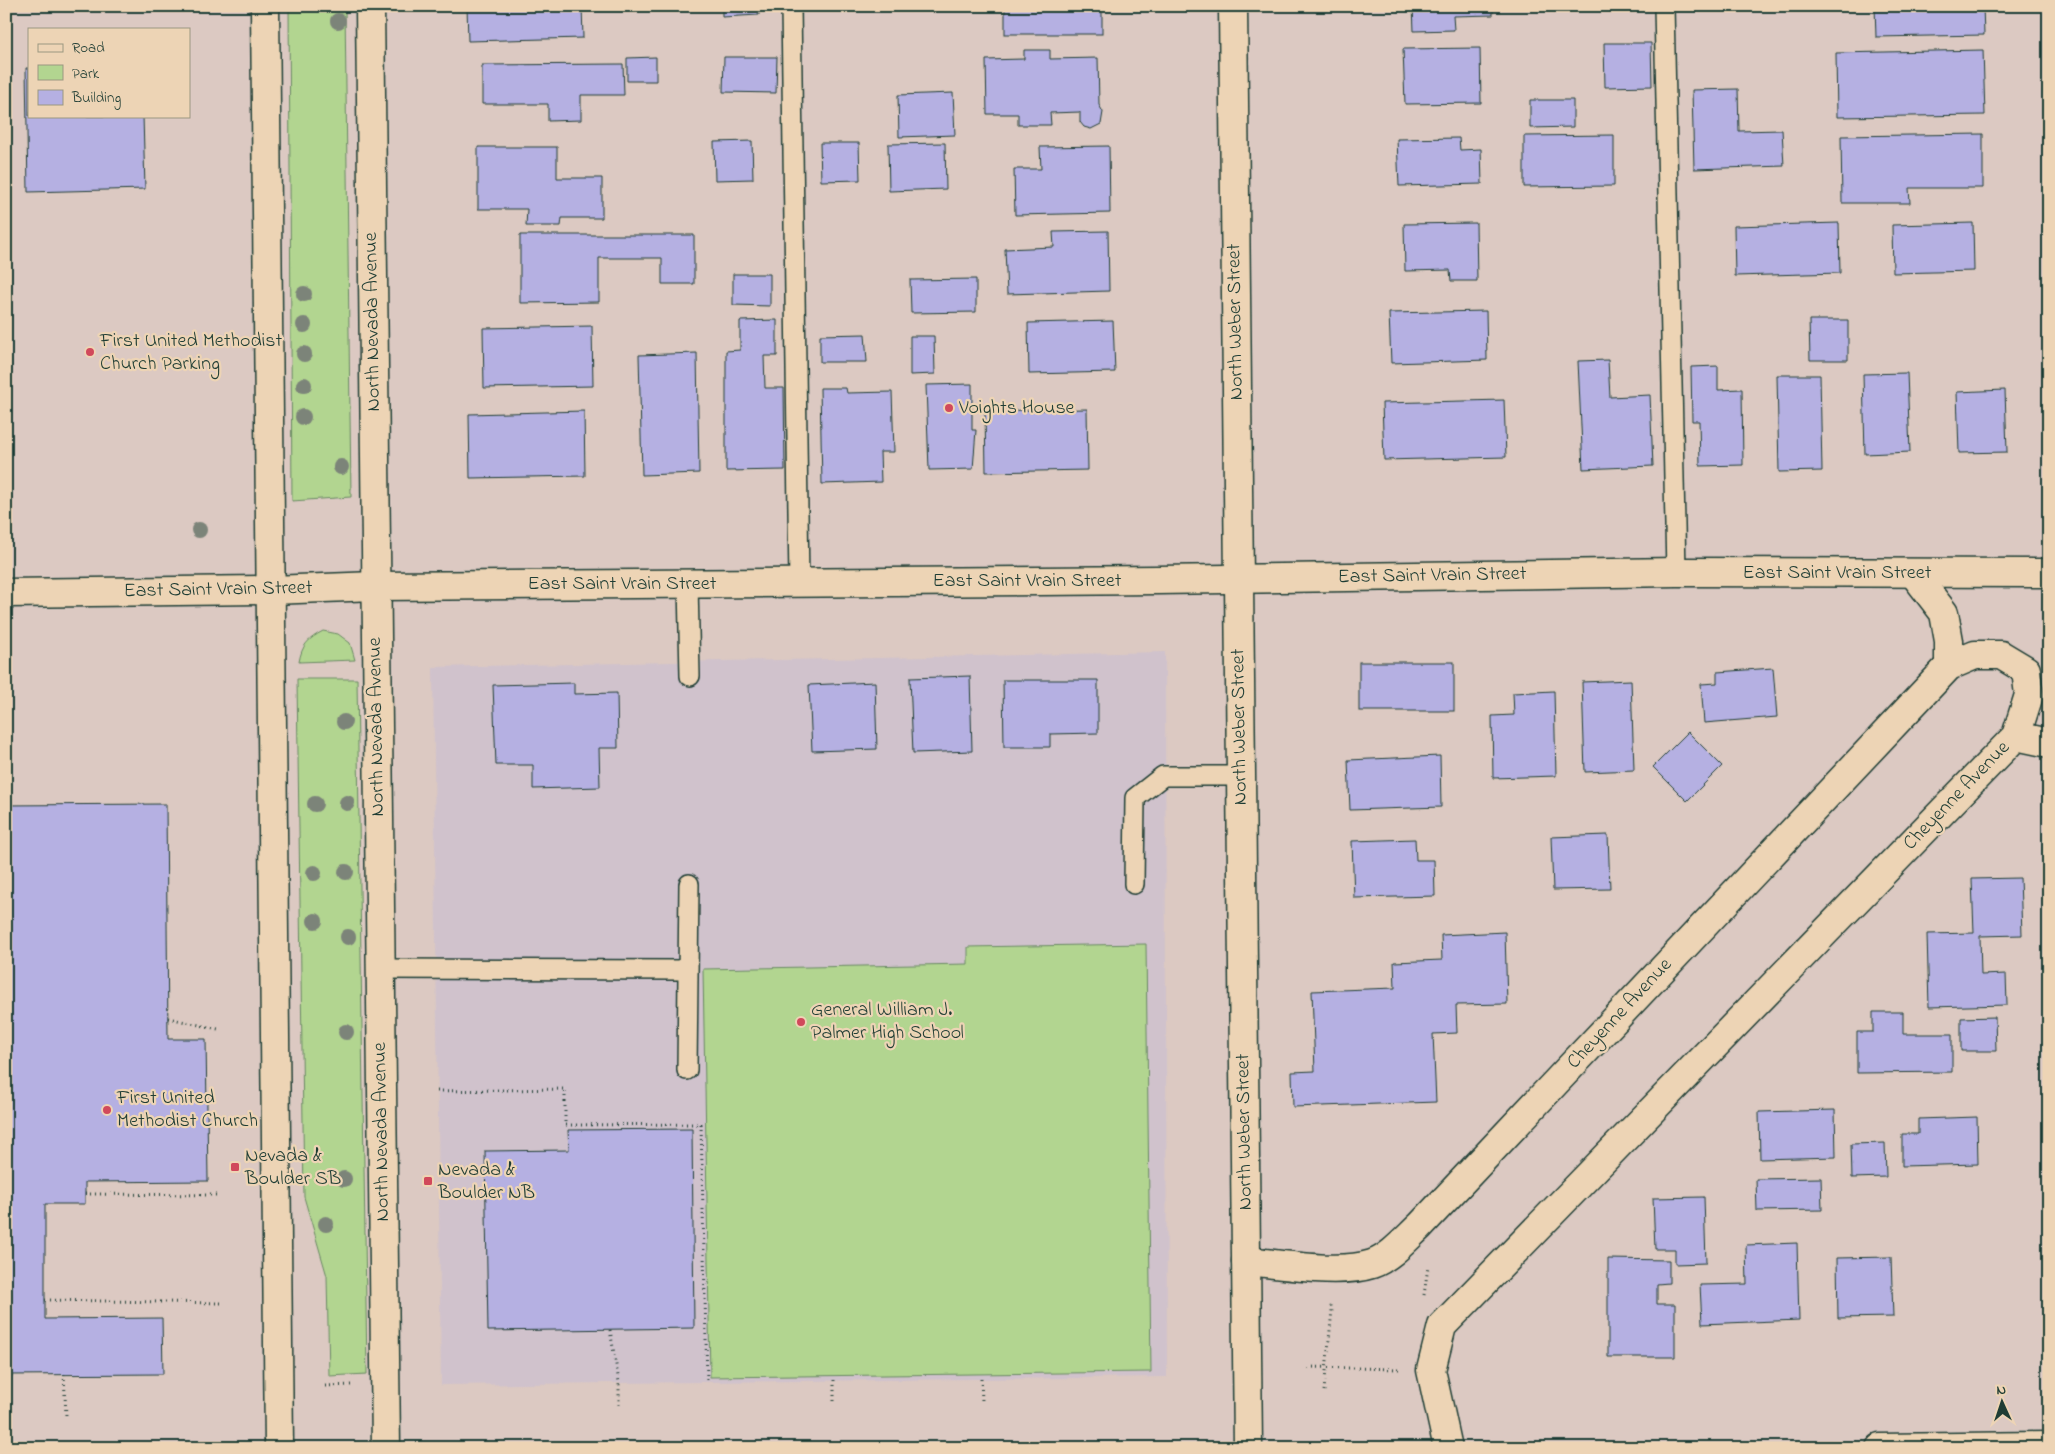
<svg xmlns="http://www.w3.org/2000/svg" width="2055" height="1454" font-family="'Indie Flower',sans-serif">
<rect width="100%" height="100%" fill="#dcc9c2"/>
<filter id="ink" filterUnits="userSpaceOnUse"><feTurbulence type="fractalNoise" baseFrequency=".02" numOctaves="2"/><feDisplacementMap in="SourceGraphic" scale="10" xChannelSelector="R" yChannelSelector="G"/><feConvolveMatrix kernelMatrix="1 2 1 2 8 2 1 2 1" color-interpolation-filters="sRGB"/></filter>
<g filter="url(#ink)">
<polygon fill="#d0c2cc" points="1165,652 1167,1377 441,1385 433,667"/>
<g fill="#b2d590" stroke="#688962">
<polygon points="289,6 345,6 351,497 292,501"/>
<path d="M 323,631 L 338,634 L 350,643 L 355,660 L 299,662 C 302,645 308,639 323,631 Z"/>
<polygon points="297,679 357,679 367,1374 329,1376 327,1276 304,1197"/>
<polygon points="1146,944 1151,1372 710,1377 703,969 968,964 968,947"/>
</g>
<g fill="#b5b0e2" stroke="#1f3d34">
<polygon points="467,6 582,6 583,38 468,41"/>
<polygon points="722,6 759,6 759,15 722,17"/>
<polygon points="817,6 853,6 853,9 817,10"/>
<rect x="1005" y="6" width="97" height="28"/>
<polygon points="1413,6 1493,6 1493,15 1453,16 1454,30 1414,31"/>
<polygon points="1875,6 1983,6 1984,35 1876,37"/>
<polygon points="1604,43 1651,43 1652,86 1605,87"/>
<polygon points="1480,48 1481,103 1405,104 1403,49"/>
<polygon points="1024,50 1050,50 1050,59 1098,58 1099,105 1103,112 1101,124 1091,129 1084,127 1080,122 1080,112 1050,113 1051,125 1018,125 1018,114 987,114 986,60 1024,59"/>
<polygon points="1983,50 1985,115 1837,117 1836,53"/>
<polygon points="656,57 656,81 627,81 627,58"/>
<polygon points="724,57 777,57 776,93 723,92"/>
<polygon points="623,64 624,95 581,95 581,120 548,121 548,104 482,104 482,65"/>
<polygon points="26,68 29,68 29,116 143,116 145,189 28,192"/>
<polygon points="1738,89 1739,131 1782,130 1784,166 1694,169 1692,90"/>
<polygon points="953,93 955,135 899,137 898,95"/>
<polygon points="1530,100 1573,100 1573,127 1530,128"/>
<polygon points="1983,134 1983,188 1909,188 1910,203 1842,203 1841,136"/>
<polygon points="1614,135 1614,186 1524,187 1524,136"/>
<polygon points="1459,138 1460,150 1481,149 1482,184 1399,186 1397,139"/>
<polygon points="752,141 753,179 715,180 714,142"/>
<polygon points="820,143 859,143 860,180 821,181"/>
<polygon points="945,143 946,189 889,191 888,144"/>
<polygon points="1109,146 1110,213 1015,215 1014,169 1041,169 1040,147"/>
<polygon points="478,147 557,147 557,178 602,178 602,218 562,218 561,226 526,226 527,209 478,209"/>
<polygon points="1476,223 1477,281 1451,281 1450,270 1405,271 1404,224"/>
<polygon points="1839,223 1840,273 1735,276 1734,226"/>
<polygon points="1973,223 1974,271 1893,273 1892,225"/>
<polygon points="1108,231 1109,291 1007,294 1005,249 1054,247 1053,232"/>
<polygon points="520,235 694,235 694,284 662,284 662,258 599,258 599,302 520,303"/>
<polygon points="733,274 770,274 770,306 733,305"/>
<polygon points="976,279 976,312 911,313 910,280"/>
<polygon points="1486,311 1487,360 1391,363 1389,313"/>
<polygon points="777,320 777,356 764,356 765,388 784,388 785,470 726,471 726,351 740,350 740,321"/>
<polygon points="1809,320 1848,320 1848,360 1810,360"/>
<polygon points="1113,321 1115,372 1029,374 1028,323"/>
<polygon points="592,326 593,386 484,388 483,328"/>
<polygon points="865,334 867,362 820,362 820,335"/>
<polygon points="910,336 934,336 935,374 910,375"/>
<polygon points="697,353 699,473 642,475 639,355"/>
<polygon points="1608,360 1610,397 1650,395 1653,466 1583,469 1578,361"/>
<polygon points="1718,366 1718,390 1742,389 1743,465 1700,466 1699,421 1692,421 1691,367"/>
<polygon points="1907,373 1910,452 1865,454 1863,374"/>
<polygon points="1777,375 1820,375 1822,471 1779,472"/>
<polygon points="972,384 972,430 976,430 973,469 929,470 926,385"/>
<polygon points="820,388 846,388 847,393 892,392 894,452 880,452 881,482 822,484"/>
<polygon points="2005,390 2007,452 1959,453 1957,392"/>
<polygon points="1504,400 1506,457 1384,460 1382,403"/>
<polygon points="1087,409 1088,470 986,472 985,411"/>
<polygon points="584,411 585,476 470,478 469,414"/>
<rect x="1359" y="662" width="95" height="49"/>
<polygon points="1773,668 1777,717 1704,723 1701,684 1717,683 1717,672"/>
<polygon points="970,676 972,751 913,753 910,678"/>
<polygon points="1003,680 1098,680 1098,733 1050,734 1050,747 1004,747"/>
<polygon points="1631,680 1634,770 1585,772 1582,682"/>
<polygon points="875,682 877,749 812,751 809,685"/>
<polygon points="574,683 574,694 617,693 618,748 599,748 600,787 533,789 533,765 496,765 493,685"/>
<polygon points="1554,691 1556,776 1493,778 1492,716 1514,715 1513,693"/>
<polygon points="1688,732 1722,766 1687,801 1653,767"/>
<polygon points="1440,756 1441,807 1350,810 1348,760"/>
<polygon points="166,804 168,1039 206,1039 208,1181 85,1182 85,1204 45,1204 45,1319 162,1318 163,1374 6,1375 6,805"/>
<polygon points="1608,835 1610,889 1553,890 1551,837"/>
<polygon points="1415,839 1416,860 1434,860 1435,896 1354,898 1352,841"/>
<polygon points="2020,878 2022,935 1980,936 1981,975 2006,974 2007,1005 1929,1007 1927,934 1974,933 1972,879"/>
<polygon points="1505,932 1507,1004 1456,1005 1457,1033 1433,1034 1436,1102 1293,1107 1292,1072 1315,1071 1312,991 1395,988 1394,962 1442,960 1441,935"/>
<polygon points="1873,1012 1903,1012 1903,1034 1952,1034 1952,1072 1857,1073 1857,1032 1873,1032"/>
<polygon points="1995,1017 1996,1051 1961,1051 1961,1018"/>
<polygon points="1835,1110 1836,1157 1760,1159 1759,1112"/>
<polygon points="1977,1117 1978,1164 1902,1166 1902,1134 1918,1134 1918,1119"/>
<polygon points="692,1129 694,1328 488,1331 485,1151 569,1150 568,1130"/>
<polygon points="1885,1143 1886,1177 1852,1178 1851,1144"/>
<polygon points="1821,1178 1822,1210 1757,1211 1756,1179"/>
<polygon points="1704,1197 1706,1263 1675,1264 1675,1249 1655,1249 1653,1198"/>
<polygon points="1797,1243 1799,1320 1702,1324 1700,1285 1747,1284 1746,1245"/>
<polygon points="1891,1257 1893,1317 1838,1318 1837,1258"/>
<polygon points="1608,1259 1669,1260 1669,1283 1657,1284 1657,1304 1675,1304 1675,1357 1608,1357"/>
</g>
<g fill="none" stroke-linecap="round" stroke-linejoin="round">
<defs>
<g id="service">
<polyline points="791,6 799,583"/>
<polyline points="1664,6 1676,572"/>
<polyline points="688,584 690,676"/>
<polyline points="1134,884 1135,798 1163,776 1241,776"/>
<polyline points="380,969 687,970"/>
<polyline points="687,1070 689,884"/>
</g>
<g id="minor">
<polyline points="1914,574 1944,613 1949,641 1949,666"/>
<polyline points="6,593 272,590 375,586 1158,580 1676,572 2049,573"/>
<polyline points="2016,736 2049,743"/>
<path d="M 1246,1261 C 1282,1264 1338,1275 1372,1264 C 1390,1258 1407,1238 1420,1226 L 1949,666 L 1975,655 L 2001,655 L 2026,670 L 2029,695 L 2016,736 L 1442,1326 L 1431,1370 L 1448,1448"/>
</g>
<g id="tertiary">
<polyline points="1233,6 1248,1448"/>
<polyline points="1880,1448 2049,1446"/>
</g>
<g id="primary">
<polyline points="265,6 279,1448"/>
<polyline points="370,6 386,1448"/>
</g>
</defs>
<use href="#service" stroke="#1f3d34" stroke-width="22"/>
<use href="#minor" stroke="#1f3d34" stroke-width="31"/>
<use href="#tertiary" stroke="#1f3d34" stroke-width="31"/>
<use href="#primary" stroke="#1f3d34" stroke-width="31"/>
<g stroke="#1f3d34" stroke-width="3" stroke-dasharray="1 4" stroke-linecap="butt">
<polyline points="168,1018 218,1029"/>
<polyline points="437,1091 565,1089 565,1125 701,1124 707,1382"/>
<polyline points="85,1194 219,1195"/>
<polyline points="1424,1295 1428,1267"/>
<polyline points="45,1300 222,1303"/>
<polyline points="610,1330 619,1382 619,1405"/>
<polyline points="1308,1367 1399,1369"/>
<polyline points="64,1374 66,1416"/>
<polyline points="981,1379 982,1401"/>
<polyline points="834,1380 834,1403"/>
<polyline points="325,1386 352,1385"/>
<polyline points="1324,1391 1332,1310 1330,1302"/>
</g>
<use href="#service" stroke="#edd4b5" stroke-width="19"/>
<use href="#minor" stroke="#edd4b5" stroke-width="28"/>
<use href="#tertiary" stroke="#edd4b5" stroke-width="28"/>
<use href="#primary" stroke="#edd4b5" stroke-width="28"/>
</g>
<g fill="#7c8479">
<circle cx="338" cy="21" r="8"/>
<circle cx="304" cy="294" r="8"/>
<circle cx="304" cy="325" r="8"/>
<circle cx="304" cy="354" r="8"/>
<circle cx="304" cy="385" r="8"/>
<circle cx="303" cy="417" r="8"/>
<circle cx="341" cy="467" r="8"/>
<circle cx="199" cy="530" r="8"/>
<circle cx="344" cy="722" r="8"/>
<circle cx="347" cy="803" r="8"/>
<circle cx="315" cy="804" r="8"/>
<circle cx="346" cy="872" r="8"/>
<circle cx="314" cy="873" r="8"/>
<circle cx="315" cy="921" r="8"/>
<circle cx="348" cy="937" r="8"/>
<circle cx="346" cy="1032" r="8"/>
<circle cx="344" cy="1179" r="8"/>
<circle cx="326" cy="1224" r="8"/>
</g>
</g>
<g fill="#d1495b" stroke="#edd4b5" stroke-width="2">
<circle cx="90" cy="352" r="5"/>
<circle cx="949" cy="408" r="5"/>
<circle cx="801" cy="1022" r="5"/>
<circle cx="107" cy="1110" r="5"/>
<rect x="230" y="1162" width="10" height="10" rx="2.5"/>
<rect x="423" y="1176" width="10" height="10" rx="2.5"/>
</g>
<g text-anchor="middle" dominant-baseline="central" stroke-width="4.5" stroke-linejoin="round" paint-order="stroke">
<g font-size="20" fill="#1f3d34" stroke="#edd4b5">
<text transform="translate(373 322) rotate(-91)">North Nevada Avenue</text>
<text transform="translate(1236 322) rotate(-91)">North Weber Street</text>
<text x="1837" y="573">East Saint Vrain Street</text>
<text transform="translate(1432 576) rotate(-1)">East Saint Vrain Street</text>
<text x="1027" y="581">East Saint Vrain Street</text>
<text x="622" y="584">East Saint Vrain Street</text>
<text transform="translate(218 590) rotate(-1)">East Saint Vrain Street</text>
<text transform="translate(377 727) rotate(-91)">North Nevada Avenue</text>
<text transform="translate(1240 727) rotate(-91)">North Weber Street</text>
<text transform="translate(1957 796) rotate(-46)">Cheyenne Avenue</text>
<text transform="translate(1620 1014) rotate(-47)">Cheyenne Avenue</text>
<text transform="translate(382 1132) rotate(-91)">North Nevada Avenue</text>
<text transform="translate(1245 1132) rotate(-91)">North Weber Street</text>
</g>
<g font-size="20" fill="#1f3d34" stroke="#edd4b5" text-anchor="start">
<text x="100" y="341">First United Methodist<tspan x="100" dy="23">Church Parking</tspan></text>
<text x="959" y="408">Voights House</text>
<text x="811" y="1010">General William J.<tspan x="811" dy="23">Palmer High School</tspan></text>
<text x="117" y="1098">First United<tspan x="117" dy="23">Methodist Church</tspan></text>
<text x="245" y="1156">Nevada &amp;<tspan x="245" dy="23">Boulder SB</tspan></text>
<text x="438" y="1170">Nevada &amp;<tspan x="438" dy="23">Boulder NB</tspan></text>
</g>
</g>
<rect width="2055" height="1454" fill="none" stroke="#edd4b5" stroke-width="25"/>
<rect x="12" y="12" width="2030" height="1429" fill="none" stroke="#1f3d34" stroke-width="2" filter="url(#ink)"/>
<rect x="28" y="28" width="162" height="90" fill="#edd4b5" stroke="#9b9881"/>
<rect x="38" y="44" width="25" height="8" fill="#edd4b5" stroke="#9b9881"/>
<text x="72" y="52" font-size="15" fill="#1f3d34">Road</text>
<rect x="38" y="65" width="25" height="15" fill="#b2d590" stroke="#9b9881"/>
<text x="72" y="78" font-size="15" fill="#1f3d34">Park</text>
<rect x="38" y="90" width="25" height="15" fill="#b5b0e2" stroke="#9b9881"/>
<text x="72" y="102" font-size="15" fill="#1f3d34">Building</text>
<g transform="translate(2002 1402) rotate(357)" stroke="#edd4b5" stroke-width="4" paint-order="stroke">
<path d="M0-4L9 19L0 12L-9 19Z" fill="#1f3d34"/>
<text y="-8" font-size="14" font-weight="bold" text-anchor="middle" fill="#1f3d34">N</text>
</g>
</svg>
